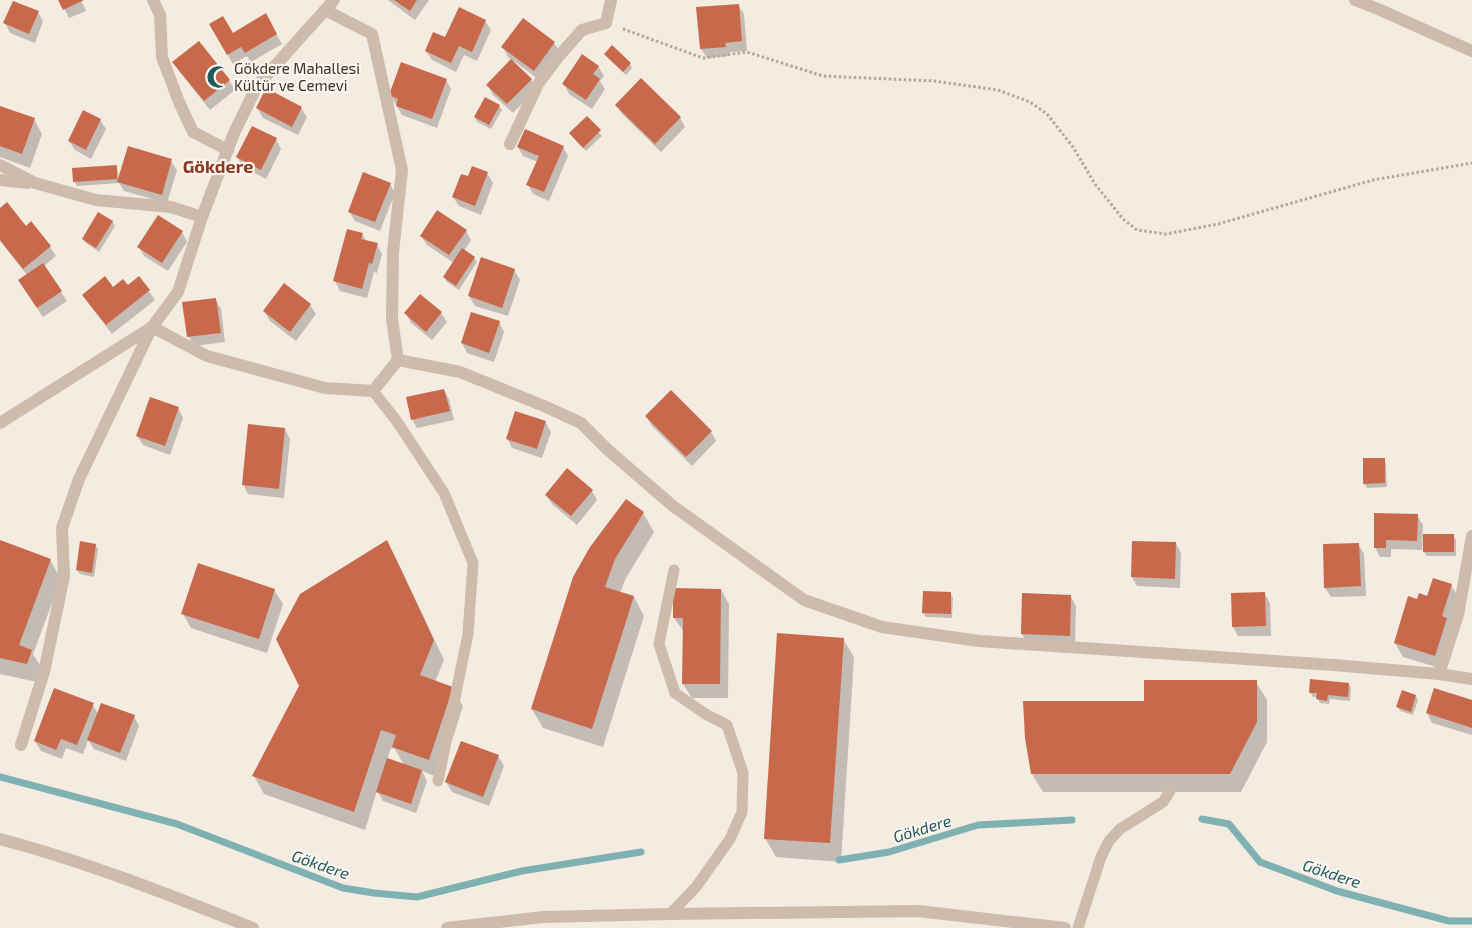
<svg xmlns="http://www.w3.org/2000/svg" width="1472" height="928" font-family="'Exo 2',sans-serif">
<rect width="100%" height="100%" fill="#f4ebe1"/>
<g fill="#0003" fill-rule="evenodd">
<polygon points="60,0 81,0 86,11 69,18"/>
<polygon points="388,0 429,0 415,20"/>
<polygon points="738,5 744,14 747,51 730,52 730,56 707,58 701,49"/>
<polygon points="38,12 43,21 35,43 10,33 5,23"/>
<polygon points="265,15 282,44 251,62 247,56 233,64 211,25 232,34"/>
<polygon points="485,21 491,30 477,61 464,55 456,72 432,60 426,51 446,39"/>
<polygon points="198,42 229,81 235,90 210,110 179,71 174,62"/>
<polygon points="554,43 560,52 539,80 514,61 513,62 531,80 536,89 513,113 493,95 488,85 512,60 508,57 503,47"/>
<polygon points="605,54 630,64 632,68 626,75 608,58"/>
<polygon points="598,66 604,76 600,81 605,89 592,109 569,94 564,84"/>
<polygon points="446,80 451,89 437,128 402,115 390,95"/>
<polygon points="616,105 680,118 685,127 661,152 622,114"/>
<polygon points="499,106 502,110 491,129 477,122 475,117"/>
<polygon points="0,107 34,119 42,134 30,168 0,157"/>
<polygon points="257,108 301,108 307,117 298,135 263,118"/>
<polygon points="587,118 602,136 586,151 570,134"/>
<polygon points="100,120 106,129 91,159 75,150 69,141"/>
<polygon points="276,139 281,149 266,179 243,167 237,157"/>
<polygon points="518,147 563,147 568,156 549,201 533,194 528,185 538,162 523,156"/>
<polygon points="171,161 177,170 167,203 124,191 119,183 77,186 74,181 116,167 118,171 119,180"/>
<polygon points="487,173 493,183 481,215 459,206 453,197 469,178"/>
<polygon points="390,184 395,193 380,231 355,221 349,211"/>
<polygon points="0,209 25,227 31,223 50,247 56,256 44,266 67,301 43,317 25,290 27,275 0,241"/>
<polygon points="112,221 115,226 99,252 86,243 83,239"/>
<polygon points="466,231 471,240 464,251 474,258 477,262 459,290 447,282 444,277 454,263 427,245 421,236"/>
<polygon points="182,232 187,242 168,271 144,256 139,247"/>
<polygon points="362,234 367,242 377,245 382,254 377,273 374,272 367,298 340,291 335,281"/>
<polygon points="514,270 520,280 508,316 475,306 469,296"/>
<polygon points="139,277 155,300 112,334 89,304 84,295 127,286"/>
<polygon points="284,285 310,305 316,314 296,341 270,321 264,311"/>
<polygon points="421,296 441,313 447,322 432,340 411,323 406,313"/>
<polygon points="215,299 221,309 225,342 194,346 189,337 184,303"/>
<polygon points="499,322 504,332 494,362 467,353 462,343"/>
<polygon points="444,390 449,399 454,420 417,428 412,419"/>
<polygon points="178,408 183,418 170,455 143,445 137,436"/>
<polygon points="516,412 546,423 551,432 542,458 512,448 507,438"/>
<polygon points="646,416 711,432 716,441 692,466 652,426"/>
<polygon points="285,429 290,439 284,498 248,494 243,484"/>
<polygon points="1384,459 1386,464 1387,487 1367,488 1364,483"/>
<polygon points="592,491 597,500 577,525 552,504 546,495"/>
<polygon points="643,513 654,532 626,578 620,593 634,597 644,616 603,747 543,728 532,709 574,577"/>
<polygon points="1417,515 1423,525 1422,550 1391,549 1391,557 1380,557 1375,547"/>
<polygon points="1453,535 1456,540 1456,556 1427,556 1424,552"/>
<polygon points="0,541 50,560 61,579 33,654 42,669 37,682 0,674"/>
<path d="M 387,542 L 397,560 L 444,660 L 435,682 L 452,688 L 463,706 L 440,778 L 422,771 L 427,781 L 416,813 L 383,801 L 377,791 L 365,830 L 264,794 L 254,776 L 301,686 ZM 391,748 L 395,749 L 404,765 L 387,760 Z"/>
<polygon points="1176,543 1181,553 1180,588 1137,586 1132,577"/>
<polygon points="1358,544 1364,554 1366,596 1331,597 1325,588"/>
<polygon points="95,545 98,549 94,577 80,574 77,570"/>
<polygon points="1451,585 1460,600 1443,669 1403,657 1395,643 1418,601 1428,597"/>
<polygon points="274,590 283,604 267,653 191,628 183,614"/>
<polygon points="721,590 729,604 728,698 692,698 683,684 684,632 674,618"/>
<polygon points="1264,593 1270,603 1271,636 1238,636 1233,627"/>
<polygon points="951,594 953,598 952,618 926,617 923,613"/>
<polygon points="1071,597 1076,606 1075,645 1027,643 1022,634"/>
<polygon points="843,639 854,657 841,862 776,857 765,838"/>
<polygon points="1256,682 1267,700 1267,742 1241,792 1043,792 1032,774 1145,702"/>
<polygon points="1349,684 1351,689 1350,701 1330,699 1329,704 1320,703 1317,697 1313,697 1310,692"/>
<polygon points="1416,696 1418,700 1413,715 1400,711 1398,707"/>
<polygon points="1472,701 1472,735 1432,723 1427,713"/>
<polygon points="93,705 98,714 134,716 139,726 126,761 94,749 88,740 83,754 66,748 62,759 41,751 35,741"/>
<polygon points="498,756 504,766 489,806 452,792 446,782"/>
</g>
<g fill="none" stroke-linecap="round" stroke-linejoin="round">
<g stroke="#7fb0b2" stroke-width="7">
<polyline points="0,777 177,824 343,888 374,893 417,897 522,871 641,852"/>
<polyline points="1202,819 1229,824 1260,862 1337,891 1449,921 1472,921"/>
<polyline points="839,860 889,852 978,825 1072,820"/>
</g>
</g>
<g fill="#c8694b">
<polygon points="58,0 84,0 63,10"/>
<polygon points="394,0 417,0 410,11"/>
<polygon points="13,1 39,11 29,34 3,23"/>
<polygon points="739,4 742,41 725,43 726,47 700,49 696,7"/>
<polygon points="459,7 486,20 472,52 459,46 451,63 425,51 433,32 445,37"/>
<polygon points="266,13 277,34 245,53 241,47 227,55 209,24 223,16 233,33"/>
<polygon points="523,18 555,42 534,71 501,47"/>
<polygon points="199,41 230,80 204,101 172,62"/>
<polygon points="612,45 631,63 623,72 604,54"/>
<polygon points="582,54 599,66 593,74 600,79 586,100 562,84"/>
<polygon points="511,59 532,79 507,104 486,85"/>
<polygon points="401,62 447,79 432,119 396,106 398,99 389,95"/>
<polygon points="641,78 681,117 655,144 615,105"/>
<polygon points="266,88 302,107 292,127 256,108"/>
<polygon points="485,97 500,105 489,125 474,117"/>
<polygon points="0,106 35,118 22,154 0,146"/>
<polygon points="83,110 101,119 86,150 68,141"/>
<polygon points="587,116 601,130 583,148 569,133"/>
<polygon points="252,126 277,138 261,170 236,157"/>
<polygon points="525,129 564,146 544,192 526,185 539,156 517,147"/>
<polygon points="128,146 172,159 162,195 117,182"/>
<polygon points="117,165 117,179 73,182 72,168"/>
<polygon points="472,166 488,172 475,206 452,197 461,174 468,176"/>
<polygon points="363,172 391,183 375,222 348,212"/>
<polygon points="7,202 26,226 31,221 51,246 23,269 0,240 0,208"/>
<polygon points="437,210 467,230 449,255 420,236"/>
<polygon points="98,212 113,221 96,248 82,239"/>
<polygon points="158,215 183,231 162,263 137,247"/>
<polygon points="347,229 363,233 361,239 378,243 372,264 369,263 362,289 333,281"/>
<polygon points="462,248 475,257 456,286 443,277"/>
<polygon points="481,257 515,269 502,308 468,296"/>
<polygon points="43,263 62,291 37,308 18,280"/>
<polygon points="105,276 113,287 123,279 128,285 139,276 150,290 106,325 82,295"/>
<polygon points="284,283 311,304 290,332 263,311"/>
<polygon points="420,294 442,312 426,332 404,313"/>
<polygon points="216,298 221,333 187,337 182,302"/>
<polygon points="471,312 500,321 489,353 461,343"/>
<polygon points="444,389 450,411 411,420 406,397"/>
<polygon points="671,390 712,431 686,457 645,416"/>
<polygon points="150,397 179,407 165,446 136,436"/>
<polygon points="515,411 546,421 537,449 506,439"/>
<polygon points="248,424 285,428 279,489 242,485"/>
<polygon points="1363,458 1385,458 1385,483 1363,484"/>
<polygon points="567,468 593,490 571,516 545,495"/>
<polygon points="626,499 644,512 615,559 605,587 634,596 592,729 531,709 573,577 590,547"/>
<polygon points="1374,513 1418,514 1417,541 1386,540 1386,548 1374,548"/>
<rect x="1423" y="534" width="31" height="18"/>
<polygon points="0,540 51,559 19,645 32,650 27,664 0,658"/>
<polygon points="387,540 434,640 420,675 453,687 429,760 392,747 396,735 381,730 354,812 252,776 299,686 276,639 300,594"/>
<polygon points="80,541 96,544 92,573 76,570"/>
<polygon points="1132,541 1176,542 1175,579 1131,577"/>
<polygon points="1359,543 1361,586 1324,588 1323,544"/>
<polygon points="198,563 275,589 259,639 181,614"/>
<polygon points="1433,578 1452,584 1442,616 1447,618 1435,656 1394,643 1408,596 1417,599 1419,593 1427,596"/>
<polygon points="673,588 721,589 720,684 682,684 683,618 673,618"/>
<polygon points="923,591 951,592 951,614 922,613"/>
<polygon points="1265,592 1266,626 1232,627 1231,593"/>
<polygon points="1022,593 1071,595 1070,636 1021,634"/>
<polygon points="777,633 844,638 830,843 764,839"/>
<polygon points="1310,679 1349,683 1348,697 1328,695 1327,701 1316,699 1317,693 1309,693"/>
<polygon points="1144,680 1257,680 1257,722 1230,774 1031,774 1025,738 1023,701 1144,701"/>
<polygon points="54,688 94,703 77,745 61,739 56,750 34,741"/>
<polygon points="1434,688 1472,700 1472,728 1426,713"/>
<polygon points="1402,690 1416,695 1411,712 1396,707"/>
<polygon points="101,703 135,715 120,753 87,740"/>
<polygon points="461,741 499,755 483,797 445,782"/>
<polygon points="387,758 422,770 411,804 376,792"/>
</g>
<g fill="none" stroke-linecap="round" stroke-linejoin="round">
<polyline stroke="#b9a596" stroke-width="3" stroke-dasharray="2.5 2.5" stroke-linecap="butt" points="623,29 703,58 747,52 823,76 934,81 998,90 1030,102 1047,114 1073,147 1095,184 1123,219 1137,230 1166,234 1218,224 1373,180 1472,163"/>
<g stroke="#cdbbac" stroke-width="11">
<polyline points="373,391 396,420 444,493 473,563 468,634 438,781"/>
<polyline points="670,914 696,887 730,839 742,812 743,773 727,725 707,715 675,693 659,644 674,570"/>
<polyline points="1078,928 1101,857 1109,841 1120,829 1163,802 1170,791"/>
</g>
<g stroke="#cdbbac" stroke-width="12">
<polyline points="153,0 160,15 162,57 179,102 193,132 228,150"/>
<polyline points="1355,0 1378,9 1472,51"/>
<polyline points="325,10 372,34 402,170 393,252 392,319 398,360 460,372 544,406 581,423 608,450 673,506 804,600 882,627 979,641 1334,665 1439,674 1472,679"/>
<polyline points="510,144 538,84 559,56 582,30 606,23 611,0"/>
<polyline points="0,165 35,183 96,200 171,207 202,217"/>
<polyline points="0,180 28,183"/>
<polyline points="1439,674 1458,615 1472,536"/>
<polyline points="21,745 44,672 64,576 62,528 79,479 152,327 207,356 325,388 373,391 398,360"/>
</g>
<g stroke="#cdbbac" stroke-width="12">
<polyline points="0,423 152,327 178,292 202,217 234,133 257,86 334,0"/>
<path d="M 0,839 C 87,862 170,895 253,928"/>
<polyline points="447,928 543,917 670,914 918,911 1065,928"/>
</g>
</g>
<defs>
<symbol id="mosque-bare" viewBox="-9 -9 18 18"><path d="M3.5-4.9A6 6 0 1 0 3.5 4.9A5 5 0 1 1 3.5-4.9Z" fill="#1f5a5e" stroke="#fbf5ee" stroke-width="2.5" paint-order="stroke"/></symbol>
</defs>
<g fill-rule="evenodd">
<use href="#mosque-bare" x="202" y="61" width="32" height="32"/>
</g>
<g text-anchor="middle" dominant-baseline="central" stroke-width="4.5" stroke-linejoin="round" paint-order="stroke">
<g font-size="15" fill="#3b302b" stroke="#fbf5ee" text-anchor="start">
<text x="234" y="68">Gökdere Mahallesi<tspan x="234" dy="17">Kültür ve Cemevi</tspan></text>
</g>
<g font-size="16" font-style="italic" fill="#1f5a5e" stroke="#fbf5ee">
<text transform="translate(922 828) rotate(-17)">Gökdere</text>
<text transform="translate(321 864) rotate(19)">Gökdere</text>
<text transform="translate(1332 873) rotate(18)">Gökdere</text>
</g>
<g font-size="18" font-weight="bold" fill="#8c3b22" stroke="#fbf5ee">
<text x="218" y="166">Gökdere</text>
</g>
</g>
</svg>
